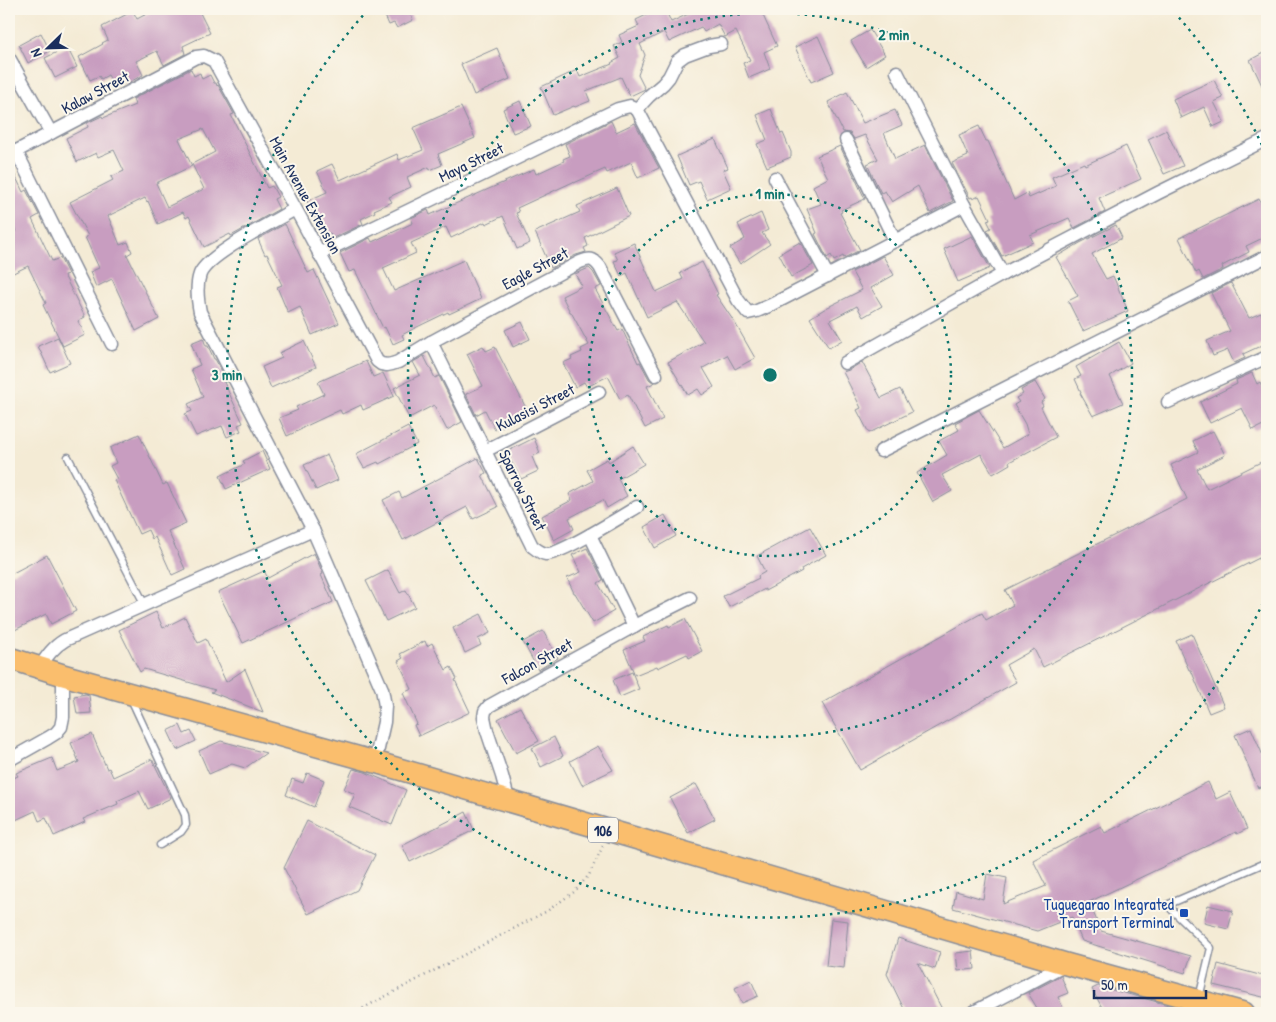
<svg xmlns="http://www.w3.org/2000/svg" width="1276" height="1022" font-family="'Patrick Hand',sans-serif">
<rect width="100%" height="100%" fill="#fbf7ec"/>
<filter id="ink" filterUnits="userSpaceOnUse"><feTurbulence type="fractalNoise" baseFrequency=".02" numOctaves="2"/><feDisplacementMap in="SourceGraphic" scale="10" xChannelSelector="R" yChannelSelector="G"/><feConvolveMatrix kernelMatrix="1 2 1 2 8 2 1 2 1" color-interpolation-filters="sRGB"/></filter>
<filter id="wash" filterUnits="userSpaceOnUse"><feTurbulence type="fractalNoise" baseFrequency=".0096" numOctaves="4" result="noise"/><feDisplacementMap in="SourceGraphic" scale="20" xChannelSelector="R" yChannelSelector="G"/><feGaussianBlur stdDeviation="1.12" result="paint"/><feColorMatrix in="noise" values="0 0 0 0 0 0 0 0 0 0 0 0 0 0 0 0 0 1.4 0 .05"/><feComposite in="paint" operator="in"/></filter>
<g filter="url(#wash)">
<rect width="100%" height="100%" fill="#f4ebd5"/>
<g id="blocks">
<g fill="#c89dc0" fill-rule="evenodd">
<polygon points="156,9 198,9 210,33 183,46 185,54 164,65 157,51 136,61 143,75 126,84 124,78 121,80 120,78 112,82 108,75 101,79 99,76 90,80 79,57 103,44 102,43 108,40 102,27 133,11 137,19"/>
<polygon points="382,9 408,9 413,20 397,28 394,23 389,25"/>
<polygon points="659,9 665,9 671,22 699,9 760,9 777,46 764,52 770,69 749,78 743,63 750,60 736,31 725,37 718,24 704,32 701,27 669,42 664,32 640,44 645,55 638,75 645,89 630,96 621,77 586,91 590,101 575,107 574,106 553,115 541,87 577,70 580,77 612,64 611,63 620,58 614,46 622,42 619,35 639,26 636,20"/>
<polygon points="870,30 885,55 866,67 851,41"/>
<polygon points="41,33 50,51 28,63 19,45"/>
<polygon points="818,36 834,72 811,82 795,47"/>
<polygon points="67,47 77,67 55,78 45,58"/>
<polygon points="497,48 510,79 474,95 461,64"/>
<polygon points="1267,51 1267,96 1250,60"/>
<path d="M 191,69 L 194,76 L 200,73 L 202,79 L 210,75 L 214,83 L 216,83 L 217,86 L 218,85 L 234,114 L 231,115 L 267,188 L 272,186 L 278,197 L 274,199 L 279,209 L 231,236 L 230,234 L 204,247 L 189,216 L 186,218 L 183,212 L 158,224 L 148,201 L 147,202 L 145,198 L 108,216 L 120,245 L 128,242 L 132,252 L 127,255 L 159,319 L 136,331 L 112,279 L 96,287 L 90,272 L 99,268 L 85,237 L 88,236 L 70,202 L 113,180 L 111,177 L 124,171 L 114,150 L 98,157 L 96,153 L 77,162 L 66,138 L 88,127 L 87,123 L 102,116 L 103,118 L 135,105 L 133,99 ZM 203,129 L 215,152 L 192,164 L 204,189 L 167,207 L 156,183 L 192,166 L 179,139 Z"/>
<polygon points="1214,80 1223,98 1214,102 1224,122 1213,127 1204,107 1181,118 1173,99"/>
<polygon points="847,92 863,123 895,110 902,125 884,133 895,159 925,145 953,201 930,213 918,186 892,202 885,191 881,193 867,164 878,159 865,135 854,139 850,133 843,132 828,102"/>
<polygon points="520,101 531,126 513,133 503,109"/>
<polygon points="461,107 475,138 438,154 442,165 430,170 429,167 407,177 411,187 389,197 392,202 374,210 375,212 361,219 363,224 333,238 330,233 323,236 307,201 327,192 317,171 332,164 340,180 397,154 399,160 423,150 413,128"/>
<polygon points="771,109 781,134 783,133 791,152 791,157 767,167 757,144 767,140 757,115"/>
<polygon points="611,121 616,132 635,123 659,168 638,178 631,162 607,173 605,169 574,183 573,182 517,208 519,212 516,213 530,243 517,249 503,216 486,224 485,222 451,238 446,227 411,243 416,253 383,268 394,291 464,260 481,299 449,314 448,312 413,329 402,335 404,339 393,344 385,327 383,328 355,270 349,272 340,253 370,238 372,242 413,223 411,218 428,210 430,215 534,169 536,174 564,161 563,159 570,156 565,144"/>
<polygon points="979,126 986,141 988,141 1014,200 1027,193 1029,198 1056,186 1052,177 1084,163 1085,165 1126,146 1141,179 1099,198 1105,212 1074,228 1069,218 1030,235 1033,242 1002,256 987,230 991,228 987,220 990,219 979,196 973,199 972,197 970,198 952,163 968,156 959,135"/>
<polygon points="1166,130 1183,166 1164,174 1148,139"/>
<polygon points="715,139 728,168 723,170 731,188 707,199 699,181 689,185 677,156"/>
<polygon points="840,146 865,199 841,210 842,212 840,213 860,250 844,258 843,256 834,261 831,255 827,258 815,234 817,233 807,209 821,204 813,186 828,178 817,156"/>
<polygon points="9,163 23,192 26,190 39,215 32,219 52,261 60,258 68,274 64,275 85,317 78,321 85,335 63,346 43,305 46,303 28,266 9,275 9,235 16,231 9,216"/>
<polygon points="617,188 629,216 585,238 588,246 584,248 586,252 576,255 551,268 535,232 580,212 577,206"/>
<polygon points="1259,199 1267,216 1267,236 1246,246 1249,252 1222,266 1223,269 1203,279 1199,271 1196,273 1179,238"/>
<polygon points="761,213 768,230 762,233 770,244 740,264 730,248 745,239 738,224"/>
<polygon points="285,224 308,273 314,270 339,323 312,335 300,307 288,313 277,287 282,285 267,254 265,255 258,239"/>
<polygon points="1116,225 1122,238 1092,254 1106,279 1113,276 1128,311 1083,331 1068,301 1078,296 1056,257 1080,243"/>
<polygon points="972,236 990,268 958,282 944,249"/>
<polygon points="800,242 813,265 791,277 779,254"/>
<polygon points="634,243 656,292 683,279 680,273 702,262 718,294 716,295 735,323 755,358 735,369 727,355 703,368 714,387 702,395 698,389 688,395 668,362 704,342 677,302 647,317 627,273 621,276 614,261 618,260 614,252"/>
<polygon points="883,256 894,275 871,288 882,306 863,317 857,306 830,320 842,340 829,348 810,318 826,308 862,290 852,272"/>
<polygon points="589,268 593,272 601,286 595,289 618,331 622,329 638,363 640,362 649,379 654,383 647,386 663,419 645,428 628,395 620,399 608,376 587,387 584,382 575,387 563,363 572,359 571,357 582,352 581,349 589,345 571,312 570,312 562,296 582,286 575,274"/>
<polygon points="1231,283 1249,318 1261,313 1267,327 1267,343 1243,354 1245,358 1234,363 1228,350 1213,356 1207,341 1230,331 1211,293"/>
<polygon points="522,322 530,339 513,347 505,330"/>
<polygon points="58,337 70,363 50,372 38,346"/>
<polygon points="203,338 206,346 208,346 214,359 215,359 225,377 222,378 243,423 238,425 241,431 227,437 222,426 196,436 185,414 192,411 188,404 203,397 191,369 200,365 191,343"/>
<polygon points="304,341 316,367 271,388 262,367 282,358 279,353"/>
<polygon points="1119,342 1131,363 1110,376 1123,403 1093,416 1080,393 1081,392 1075,379 1081,376 1076,367"/>
<polygon points="483,346 486,351 495,347 529,414 495,430 485,410 476,415 466,394 483,386 467,354"/>
<polygon points="424,356 435,378 439,376 462,422 447,430 434,405 409,418 394,388 420,375 413,362"/>
<polygon points="366,361 373,377 383,373 394,396 363,410 361,405 342,414 340,410 302,428 302,429 287,436 279,418 298,410 296,407 324,394 318,382"/>
<polygon points="862,362 881,398 900,389 912,412 869,433 857,410 861,408 843,372 849,370"/>
<polygon points="1252,373 1257,384 1260,382 1267,398 1267,423 1253,430 1242,408 1210,423 1200,402 1237,384 1236,380"/>
<polygon points="1035,382 1045,399 1041,402 1043,406 1041,407 1056,437 1009,462 1010,464 993,474 981,454 942,475 952,491 933,502 917,473 947,455 939,441 959,430 955,423 979,410 1003,448 1028,434 1025,424 1014,405 1019,402 1016,398 1023,394 1021,390"/>
<polygon points="408,427 417,444 379,464 378,462 364,468 356,454"/>
<polygon points="1213,431 1225,455 1197,469 1207,489 1267,459 1267,554 1043,667 1034,649 1006,665 1016,682 860,770 822,703 982,613 986,620 1013,605 1005,590 1187,499 1171,465 1198,452 1193,441"/>
<polygon points="139,434 163,485 167,483 186,523 168,531 185,569 172,575 155,537 152,539 148,530 139,534 114,480 117,479 110,466 116,463 110,448"/>
<polygon points="534,438 540,453 532,457 538,471 521,479 506,452"/>
<polygon points="633,446 644,464 618,479 627,496 607,508 603,500 569,518 574,529 554,540 542,516 572,500 569,494 593,481 587,470 607,459 609,462"/>
<polygon points="262,451 270,469 226,489 220,476 245,464 243,461"/>
<polygon points="327,455 338,480 316,490 304,465"/>
<polygon points="478,458 486,473 482,475 498,507 473,519 467,507 403,540 383,500 399,492 402,498"/>
<polygon points="665,515 676,536 655,548 644,527"/>
<polygon points="810,527 826,555 801,569 802,571 765,591 765,589 729,607 723,596 759,578 758,576 765,572 757,556"/>
<polygon points="587,548 603,580 598,583 614,611 593,623 575,593 574,593 567,578 581,572 572,555"/>
<polygon points="314,553 323,574 321,575 333,602 313,611 313,610 243,643 218,592 264,571 268,578"/>
<polygon points="47,555 76,611 51,624 46,614 9,633 9,575"/>
<polygon points="388,570 400,593 406,590 415,607 386,621 366,581"/>
<polygon points="156,612 163,628 185,617 198,643 206,639 226,682 245,669 263,712 211,692 215,690 144,669 140,672 119,630"/>
<polygon points="481,614 490,633 478,639 481,645 465,653 453,628"/>
<polygon points="685,619 702,651 689,658 687,654 658,668 657,666 635,675 624,650 645,641 643,637 668,625 669,627"/>
<polygon points="543,631 558,658 538,670 523,642"/>
<polygon points="1192,634 1224,707 1209,713 1191,670 1189,670 1176,641"/>
<polygon points="425,641 427,646 432,643 446,670 451,667 457,679 455,680 470,712 419,736 414,725 417,724 403,693 412,689 398,661 403,658 400,654"/>
<polygon points="632,672 639,689 620,697 613,680"/>
<polygon points="86,694 89,695 91,713 77,714 74,696"/>
<polygon points="520,707 539,741 516,753 498,719"/>
<polygon points="180,725 184,734 191,731 196,741 177,750 168,731"/>
<polygon points="1251,728 1267,765 1267,784 1258,788 1235,735"/>
<polygon points="92,734 107,769 109,768 113,777 152,759 171,798 148,809 139,791 117,801 118,804 83,819 85,822 54,836 46,818 39,821 35,811 9,823 9,780 18,776 16,773 52,758 57,771 79,762 71,743"/>
<polygon points="554,737 563,756 541,767 532,748"/>
<polygon points="221,741 266,753 245,768 232,764 209,774 199,751"/>
<polygon points="598,746 613,770 582,785 570,761"/>
<polygon points="353,769 365,772 406,790 392,825 349,807 355,794 344,789"/>
<polygon points="307,773 324,780 314,807 286,795 292,779 303,783"/>
<polygon points="1208,782 1216,799 1230,792 1247,829 1237,834 1236,832 1089,902 1101,931 1191,956 1185,973 1082,941 1072,917 1037,931 953,908 956,891 983,899 987,874 1007,878 1003,904 1046,886 1033,860 1101,826 1105,833"/>
<polygon points="696,784 715,819 688,833 670,798"/>
<polygon points="466,812 474,830 410,862 402,845"/>
<polygon points="307,821 375,855 357,890 308,914 284,868"/>
<polygon points="1208,905 1233,911 1228,929 1204,923"/>
<polygon points="831,919 848,921 844,968 826,966"/>
<polygon points="898,938 940,952 935,969 918,963 944,1013 906,1013 887,974"/>
<polygon points="973,951 975,969 958,971 956,953"/>
<polygon points="1218,964 1267,977 1267,998 1213,985"/>
<polygon points="1061,976 1068,993 1058,997 1065,1013 1040,1013 1028,993"/>
<polygon points="751,980 758,996 742,1003 735,988"/>
<polygon points="1098,986 1198,1013 1105,1013 1092,989"/>
</g>
</g>
</g>
<g filter="url(#ink)">
<use href="#blocks" fill-opacity="0" stroke="#888d9a" stroke-width="1"/>
<g fill="none" stroke-linecap="round" stroke-linejoin="round">
<defs>
<g id="lane">
<polyline points="68,457 145,605"/>
<polyline points="131,699 185,815 186,825 181,832 160,845"/>
<polyline points="1199,998 1211,948 1167,905 1267,862"/>
</g>
<g id="street">
<polyline points="9,58 51,133"/>
<polyline points="897,72 964,205 1003,274 1158,193 1267,139"/>
<polyline points="637,109 738,300 748,313 757,311 771,305 964,205"/>
<polyline points="637,109 649,96 663,84 669,77 677,61 685,55 709,46 721,44"/>
<polyline points="846,140 895,241"/>
<polyline points="16,151 112,344"/>
<path d="M 9,155 L 196,57 L 204,56 L 214,61 L 301,219 L 377,361 L 381,364 L 387,365 L 392,364 L 398,362 L 431,342 L 580,262 C 590,258 593,258 600,267 L 656,375"/>
<polyline points="775,178 828,276"/>
<path d="M 295,209 C 275,221 208,254 200,274 C 196,285 198,302 200,312 L 313,530 L 382,689 L 385,706 L 384,722 L 375,762"/>
<polyline points="319,254 618,109 630,106 637,109"/>
<path d="M 431,342 L 532,546 C 536,549 540,553 546,554 C 560,555 622,516 637,507"/>
<polyline points="845,363 1003,274"/>
<polyline points="1168,402 1267,357"/>
<polyline points="485,451 599,392"/>
<polyline points="881,451 1267,256"/>
<polyline points="590,535 634,626"/>
<path d="M 40,667 C 47,656 53,647 65,640 L 313,530"/>
<polyline points="9,760 48,738 56,733 61,727 63,717 63,675"/>
<polyline points="509,802 502,776 487,731 484,717 485,711 489,706 634,626 690,598"/>
<polyline points="972,1013 1066,964"/>
</g>
<polyline id="highway" points="9,658 63,675 375,762 1066,964 1244,1013"/>
</defs>
<use href="#lane" stroke="#888d9a" stroke-width="9"/>
<use href="#street" stroke="#888d9a" stroke-width="15"/>
<use href="#highway" stroke="#888d9a" stroke-width="24"/>
<polyline stroke="#888d9a" stroke-width="2.5" stroke-dasharray="1 4" stroke-linecap="butt" points="354,1013 547,911 574,892 589,875 603,846"/>
<use href="#lane" stroke="#fff" stroke-width="6"/>
<use href="#street" stroke="#fff" stroke-width="12"/>
<use href="#highway" stroke="#fabe6d" stroke-width="21"/>
</g>
</g>
<g fill="none" stroke="#0f766e" stroke-width="2.5" stroke-dasharray="2.5 5">
<circle cx="770" cy="375" r="181"/>
<circle cx="770" cy="375" r="362"/>
<path d="M1266 596A543 543 0 1 1 366 12M1174 12A543 543 0 0 1 1266 154"/>
</g>
<rect fill="#1a4fb4" stroke="#fbf7ec" stroke-width="2" x="1179" y="908" width="10" height="10" rx="2.5"/>
<g text-anchor="middle" dominant-baseline="central" stroke-width="4" stroke-linejoin="round" paint-order="stroke">
<rect fill="#fbf7ec" stroke="#5e6b89" stroke-width="1" x="588" y="817.5" width="30" height="25" rx="4"/>
<g font-size="15" font-weight="bold" fill="#1b2f5e">
<text x="603" y="830">106</text>
</g>
<g font-size="16" fill="#1b2f5e" stroke="#fbf7ec">
<text transform="translate(95 92) rotate(-28)">Kalaw Street</text>
<text transform="translate(471 162) rotate(-26)">Maya Street</text>
<text transform="translate(306 195) rotate(61)">Main Avenue Extension</text>
<text transform="translate(535 268) rotate(-28)">Eagle Street</text>
<text transform="translate(535 407) rotate(-27)">Kulasisi Street</text>
<text transform="translate(523 490) rotate(64)">Sparrow Street</text>
<text transform="translate(537 661) rotate(-29)">Falcon Street</text>
</g>
<g font-size="16" fill="#164399" stroke="#fbf7ec" text-anchor="end">
<text x="1174" y="904">Tuguegarao Integrated<tspan x="1174" dy="18">Transport Terminal</tspan></text>
</g>
</g>
<circle cx="770" cy="375" r="8" fill="#0f766e" stroke="#fbf7ec" stroke-width="2.5"/>
<g font-size="15" text-anchor="middle" font-weight="bold" fill="#0f766e" stroke="#fbf7ec" stroke-width="4" stroke-linejoin="round" paint-order="stroke">
<text x="894" y="40">2 min</text>
<text x="770" y="199">1 min</text>
<text x="227" y="380">3 min</text>
</g>
<rect width="1276" height="1022" fill="none" stroke="#fbf7ec" stroke-width="30"/>
<g transform="translate(48 48) rotate(247)" stroke="#fbf7ec" stroke-width="4" paint-order="stroke">
<path d="M0-4L9 19L0 12L-9 19Z" fill="#1b2f5e"/>
<text y="-8" font-size="14" font-weight="bold" text-anchor="middle" fill="#1b2f5e">N</text>
</g>
<path d="M1094 990v8h112v-8" fill="none" stroke="#1b2f5e" stroke-width="2.5"/>
<text x="1101" y="990" font-size="15" fill="#1b2f5e" stroke="#fbf7ec" stroke-width="4" paint-order="stroke">50 m</text>
</svg>
